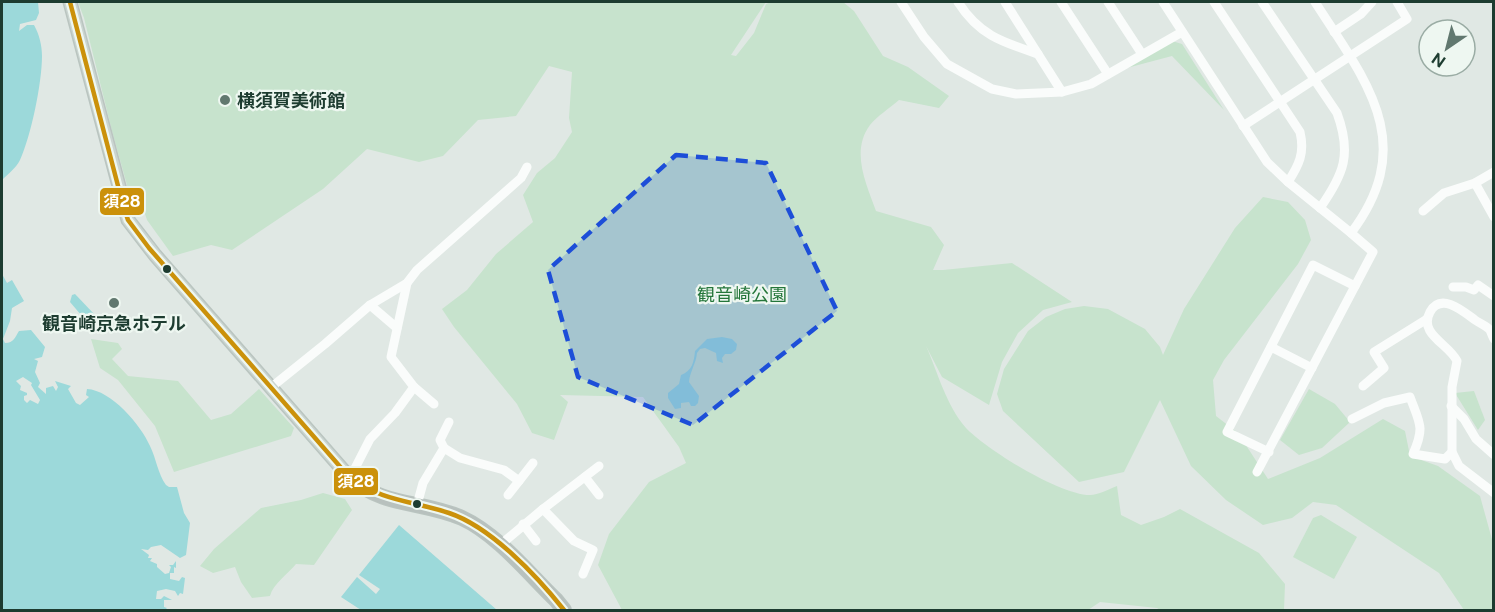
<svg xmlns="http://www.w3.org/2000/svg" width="1495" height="612" font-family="'Public Sans','Noto Sans JP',sans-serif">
<rect width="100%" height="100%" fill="#e0e8e4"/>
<g fill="#c7e3cd">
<path d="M 78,2 L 766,2 L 731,55 L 736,56 L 754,33 L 766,4 L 771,2 L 843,2 L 854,11 L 883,56 L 908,67 L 949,96 L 939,108 L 899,100 C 890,108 877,116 870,125 C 850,152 867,185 876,211 L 931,227 L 944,245 L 933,270 L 943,270 L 1012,263 L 1072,302 L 1043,310 L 1018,333 L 1002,362 L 989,405 L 942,377 L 926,346 C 938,373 946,405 966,428 C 987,450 1060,495 1090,495 C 1098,495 1109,489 1117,486 L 1121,515 L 1141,525 L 1164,517 L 1180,509 L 1259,553 L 1285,584 L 1284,610 L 1160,610 L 1157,608 L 1100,602 L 1088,610 L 622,610 L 598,565 L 609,534 L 649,482 L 686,463 L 679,447 L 643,397 L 560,395 L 568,402 L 554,440 L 532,433 L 517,404 L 454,327 L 442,309 L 467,290 L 496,254 L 533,222 L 523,195 L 537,173 L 555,158 L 572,132 L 569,118 L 572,72 L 549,66 L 516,116 L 478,120 L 443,156 L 419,162 L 367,149 L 323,189 L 232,250 L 211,245 L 173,256 L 147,220 L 145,214 L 135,214 L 112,131 L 84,18 Z"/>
<polygon points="1172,41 1182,44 1224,110 1172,56 1123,69"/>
<polygon points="1263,197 1288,202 1305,220 1311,240 1298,264 1224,360 1213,380 1216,416 1238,433 1268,479 1320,458 1383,419 1405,431 1410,456 1438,466 1480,496 1493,543 1493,610 1464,610 1439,573 1336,505 1313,502 1292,518 1263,525 1226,500 1191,466 1160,400 1124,472 1079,482 1003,411 997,394 1004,369 1028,331 1046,317 1065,309 1084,306 1108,309 1145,329 1160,347 1163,355 1184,309 1235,228"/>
<polygon points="91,339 118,343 122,349 112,359 128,376 178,381 211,420 231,414 259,389 294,428 291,436 174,472 155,426 118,380 100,368"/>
<polygon points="1309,389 1335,404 1350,422 1322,448 1299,455 1280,440"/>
<polygon points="1474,391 1485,420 1478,430 1455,393"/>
<path d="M 323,493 L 345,499 L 352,510 L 314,565 L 296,564 C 288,574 273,584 270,596 L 252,598 L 241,582 L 235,567 L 213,573 L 200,566 L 214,549 L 261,508 L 301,500 Z"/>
<polygon points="1321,515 1357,537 1334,579 1293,557 1313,518"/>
</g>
<g fill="#9cd9da" fill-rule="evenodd">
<path d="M 2,2 L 38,2 L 39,13 L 36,20 L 20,24 L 19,31 L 27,25 L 34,25 C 39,34 42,45 42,56 C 42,83 31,136 20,160 C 16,168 8,174 2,180 Z"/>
<path d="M 2,274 L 7,283 L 12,280 L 24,301 L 12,308 L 10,321 L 3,339 L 5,343 C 14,343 15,337 19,331 L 31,330 L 45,347 L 42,357 L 34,359 L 38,361 L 35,372 L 40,383 L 38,387 L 46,394 L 46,388 L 53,386 L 56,391 L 58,387 L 55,381 L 71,386 L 68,389 L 76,403 L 80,405 L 89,397 L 86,395 L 87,389 C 111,390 141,425 150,446 C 156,458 158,474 166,485 L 169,487 L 177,487 L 184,513 L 190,523 L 186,555 L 180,558 L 161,545 L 151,547 L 148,550 L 141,549 L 149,555 L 148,558 L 152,558 L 150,561 L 157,564 L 157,567 L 165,574 L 169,573 L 171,567 L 169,565 L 173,565 L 176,561 L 176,568 L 174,567 L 174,573 L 170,573 L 170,579 L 179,581 L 182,577 L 185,578 L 183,594 L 180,593 L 178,596 L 175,591 L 166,589 L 157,591 L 156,599 L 161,599 L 164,596 L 172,600 L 164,600 L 164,607 L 167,608 L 165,610 L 2,610 ZM 23,377 L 32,383 L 31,385 L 40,400 L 38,404 L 30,400 L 27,403 L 24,400 L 24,396 L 27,395 L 27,393 L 20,390 L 21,386 L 16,381 Z"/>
<polygon points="75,294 95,315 90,322 87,322 70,302 72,295"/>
<path d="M 722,337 L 732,339 L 737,344 L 736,350 L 731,354 L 725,354 L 722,358 L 723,363 L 717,361 L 716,353 L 705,348 L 700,349 L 697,353 C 696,364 690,371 689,382 L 699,396 L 698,403 L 695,406 L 691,406 L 689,402 L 681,403 L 681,408 L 675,409 L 668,398 L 668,393 L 679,384 L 681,375 C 692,371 694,362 695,351 L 707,339 Z"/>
<polygon points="399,525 497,610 361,610 341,597 357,577 376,594 380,589 359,575"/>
</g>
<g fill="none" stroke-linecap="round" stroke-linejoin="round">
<defs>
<polyline id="major" points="70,2 128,220 155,255 350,478"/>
<path id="highway" d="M 350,478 C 384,507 423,501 462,518 C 497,534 529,574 556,600 L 564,610"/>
</defs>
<use href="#major" stroke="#bac5c0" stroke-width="15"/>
<use href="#highway" stroke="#bac5c0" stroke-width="16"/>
<g stroke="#fafcfb" stroke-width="9">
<polyline points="901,2 924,37 947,64 992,89 1016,94 1062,92 1091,84 1182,32"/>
<path d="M 958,2 C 979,35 1002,42 1038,54"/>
<polyline points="1005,2 1062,92"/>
<polyline points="1061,2 1108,74"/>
<polyline points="1108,2 1142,54"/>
<polyline points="1163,2 1267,162 1288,182 1351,233 1373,252 1257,472"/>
<path d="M 1214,2 L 1300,132 C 1305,153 1299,165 1288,182"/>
<path d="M 1262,2 L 1337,113 C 1352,154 1344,174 1320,208"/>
<path d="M 1315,2 C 1366,81 1419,143 1351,233"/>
<polyline points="1334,32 1361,14 1372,2"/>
<polyline points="1243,126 1407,19 1397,2"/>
<polyline points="1475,183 1494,217"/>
<polyline points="1423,211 1444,193 1475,183 1494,172"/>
<polyline points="1453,287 1466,287 1474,290 1478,285 1494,296"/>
<polyline points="370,305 397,328"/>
<path d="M 1494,339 C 1493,338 1491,332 1490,330 C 1487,326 1479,323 1475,320 C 1463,311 1441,292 1430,312 C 1418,334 1449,344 1457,361 L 1452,387 L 1452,452 L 1459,466 L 1494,493"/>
<polyline points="1271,347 1312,368"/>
<polyline points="274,385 325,344 370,305 407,283 417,270 521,178 527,167"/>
<polyline points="1363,386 1384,368 1374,352 1427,319"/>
<polyline points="414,387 434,404"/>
<polyline points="1451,406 1464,419 1476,439 1494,455"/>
<path d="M 1352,419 L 1384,403 L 1410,397 C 1420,424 1425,427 1413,454 L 1445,459 L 1452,452"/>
<polyline points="444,448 440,440 449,422"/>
<polyline points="1269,452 1227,432 1313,265 1355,286"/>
<polyline points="585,477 599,495"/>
<polyline points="350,478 370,439 395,413 414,387 391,357 407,283"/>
<polyline points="519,481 533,463"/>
<polyline points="417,505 423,483 444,448 460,458 504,470 519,481 508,495"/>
<polyline points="543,509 574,541 593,550 583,574"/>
<polyline points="523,524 536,541"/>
<polyline points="500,545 543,509 599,466"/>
</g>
<use href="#major" stroke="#cbd5d1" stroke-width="12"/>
<use href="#highway" stroke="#b8c1be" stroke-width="14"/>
<defs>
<path id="bus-1" d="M 70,2 L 123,205 L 128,220 L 149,248 L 350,478 C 382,501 413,501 449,513 C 491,527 537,576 564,610"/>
</defs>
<use href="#bus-1" stroke="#eef7f1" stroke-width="9"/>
<use href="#bus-1" stroke="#cb910a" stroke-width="4.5"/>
</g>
<path fill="#1d4ed8" fill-opacity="0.2" stroke="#1d4ed8" stroke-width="4.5" stroke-dasharray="12 8" stroke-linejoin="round" d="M 676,155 L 766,163 L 837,311 L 693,425 L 578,377 L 548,270 Z"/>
<g fill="#61786f" stroke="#eef7f1" stroke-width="2">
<circle cx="225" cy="100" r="6"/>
<circle cx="114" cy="303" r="6"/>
</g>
<g fill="#1d3c30" stroke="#eef7f1" stroke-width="2">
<circle cx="167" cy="269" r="5"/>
<circle cx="417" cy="504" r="5"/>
</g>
<g text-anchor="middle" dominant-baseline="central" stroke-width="4.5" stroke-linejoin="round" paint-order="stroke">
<g font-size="18" font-weight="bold" fill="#1d3c30" stroke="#eef7f1" text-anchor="start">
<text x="237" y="100">横須賀美術館</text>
<text x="114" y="323" text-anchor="middle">観音崎京急ホテル</text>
</g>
<g font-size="18" fill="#24763a" stroke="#eef7f1">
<text x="742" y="294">観音崎公園</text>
</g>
</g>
<g stroke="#eef7f1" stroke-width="2">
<rect x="99" y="187" width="46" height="29" rx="6" fill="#cb910a"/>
<rect x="333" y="467" width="46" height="29" rx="6" fill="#cb910a"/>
</g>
<g font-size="16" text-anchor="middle" font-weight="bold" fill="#fff">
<text x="122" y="207">須28</text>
<text x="356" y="487">須28</text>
</g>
<rect width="1495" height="612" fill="none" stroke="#1d3c30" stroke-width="6"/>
<g transform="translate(1447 48) rotate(215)"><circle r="28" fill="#eef7f1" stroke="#9aaca4" stroke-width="1.5"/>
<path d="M0-4.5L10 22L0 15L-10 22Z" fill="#61786f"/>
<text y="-9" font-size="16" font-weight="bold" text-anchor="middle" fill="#1d3c30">N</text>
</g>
</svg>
